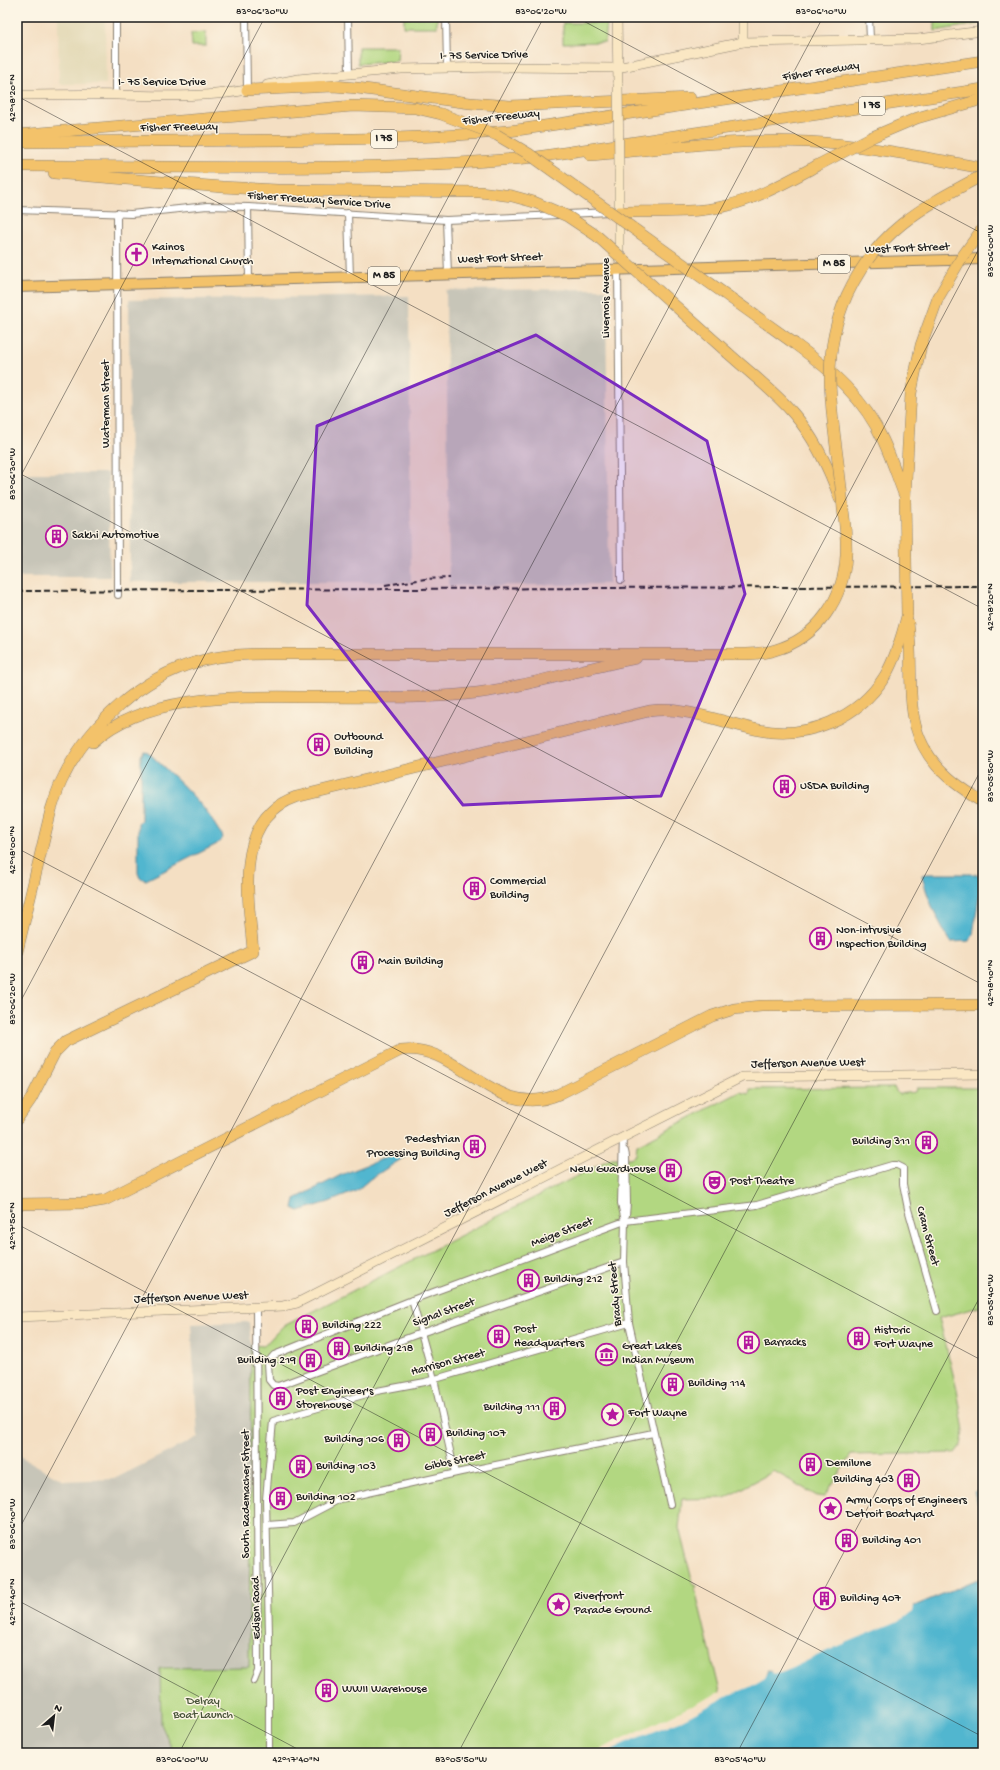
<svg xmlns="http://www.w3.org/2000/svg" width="1000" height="1770" font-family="'Gochi Hand',sans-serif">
<rect width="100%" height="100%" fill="#fcf5e5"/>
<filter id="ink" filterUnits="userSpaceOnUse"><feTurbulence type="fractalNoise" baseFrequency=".025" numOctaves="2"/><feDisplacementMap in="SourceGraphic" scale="8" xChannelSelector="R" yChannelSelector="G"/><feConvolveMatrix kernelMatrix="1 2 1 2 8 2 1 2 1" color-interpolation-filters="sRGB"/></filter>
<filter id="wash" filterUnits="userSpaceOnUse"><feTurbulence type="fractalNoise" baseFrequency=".012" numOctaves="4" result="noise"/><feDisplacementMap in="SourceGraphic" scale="16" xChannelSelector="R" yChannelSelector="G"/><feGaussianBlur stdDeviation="0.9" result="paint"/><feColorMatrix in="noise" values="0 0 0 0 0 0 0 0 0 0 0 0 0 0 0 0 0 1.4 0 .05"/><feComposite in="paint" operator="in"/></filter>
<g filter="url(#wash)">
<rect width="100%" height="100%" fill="#f4dfc3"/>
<polygon fill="#e5dbba" points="58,17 105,17 106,84 59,84"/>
<g fill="#c7c5b8">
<polygon points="606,289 609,584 449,586 446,290"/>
<polygon points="409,296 411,582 130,582 129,300"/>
<polygon points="17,473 108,473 110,577 17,577"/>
<polygon points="249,1322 251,1345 249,1667 161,1724 174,1753 17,1753 17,1432 18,1455 64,1481 114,1479 198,1437 191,1324"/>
</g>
<g fill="#b2d781" stroke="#677a4e">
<rect x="404" y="17" width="33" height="10"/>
<polygon points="935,17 983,17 983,23 935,31"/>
<polygon points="563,23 607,23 605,42 563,43"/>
<polygon points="206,32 206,46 192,46 191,33"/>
<polygon points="358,47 398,47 397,61 358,64"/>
<polygon points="894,1088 898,1094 916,1092 917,1088 983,1088 983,1306 939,1318 957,1390 964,1431 961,1445 955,1453 851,1455 824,1497 817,1496 774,1471 725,1498 682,1499 679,1528 693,1584 697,1586 695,1589 721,1696 597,1753 174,1753 161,1724 160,1668 249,1667 251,1345 264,1346 282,1327 612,1158 630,1158 636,1155 637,1145 740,1092 749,1094 750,1089"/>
</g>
<g fill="#51b6cf" stroke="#366976">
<path d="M 144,751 L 148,752 C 172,776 201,799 217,828 C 219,832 222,833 223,838 L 217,844 L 146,880 L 140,878 L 138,873 L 138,823 L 141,820 L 141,756 Z"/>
<path d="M 925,874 L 976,874 L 982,877 L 973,934 L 969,941 L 951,942 C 938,922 927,898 922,875 Z"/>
<polygon points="403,1151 409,1151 406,1156 370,1179 356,1191 329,1202 299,1211 293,1208 295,1199 341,1175"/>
<polygon points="983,1489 983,1518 974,1492"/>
<polygon points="978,1579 979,1582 983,1581 983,1753 597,1753 767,1674 767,1670 778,1671 876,1627 912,1607"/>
<polygon points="220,1747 240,1750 240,1753 218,1753"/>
</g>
<g fill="#f4dfc3">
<polygon points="907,1606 914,1606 913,1612 903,1619 827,1651 790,1669 774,1674 772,1671 772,1668 778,1669 799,1660 826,1645 875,1625"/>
<polygon points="767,1670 767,1674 765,1678 750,1687 730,1695 682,1720 632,1740 606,1753 595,1753 613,1743"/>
</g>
</g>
<g filter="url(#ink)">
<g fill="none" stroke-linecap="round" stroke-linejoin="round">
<defs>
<g id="street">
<polyline points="116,17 116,95"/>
<polyline points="246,17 247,90"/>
<polyline points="348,17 349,74"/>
<polyline points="446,17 447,68"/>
<polyline points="869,17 870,39"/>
<polyline points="248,207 249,280"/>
<polyline points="17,210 131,214 207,206 248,207 446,220 558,215"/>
<polyline points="117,213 118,595"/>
<polyline points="348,213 350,277"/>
<polyline points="567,214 610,212"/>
<polyline points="446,220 448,274"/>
<polyline points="618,269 621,580"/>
<polyline points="623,1137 621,1203 625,1221 624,1262 629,1323 670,1504"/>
<polyline points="625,1151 626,1156 627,1203 626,1215"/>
<polyline points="624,1262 421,1333 278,1386 273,1385 269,1380 268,1362 274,1355 412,1300 625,1221 757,1205 892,1165 897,1165 903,1168 903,1184 908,1209 937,1311"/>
<polyline points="412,1300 434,1379 455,1473"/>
<polyline points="267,1525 294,1523 340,1499 461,1472 653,1433"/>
<polyline points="254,1681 258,1671 256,1307"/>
<polyline points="269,1747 269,1634 266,1499 273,1421 377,1391 425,1382 629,1323"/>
</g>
<g id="secondary">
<polyline points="617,17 618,84"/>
<polyline points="743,17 743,42"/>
<polyline points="267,85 298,79 401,69 499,67 617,68 743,42 918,39 983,31"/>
<path d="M 17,95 C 51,95 84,94 118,95 C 164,96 207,98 252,89"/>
<polyline points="619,259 619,168"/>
<polyline points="17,1317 283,1306 297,1303 742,1077 983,1074"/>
</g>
<polyline id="primary" points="17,287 983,259"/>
<g id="highway">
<polyline points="247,90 333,86 357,88 470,103 510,106 690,98"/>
<polyline points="17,135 353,106 415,108 441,114"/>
<polyline points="872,137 917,118 983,99"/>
<path d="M 17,142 C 107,142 197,141 287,140 C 364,139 440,138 517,130 L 983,61"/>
<path d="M 590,155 C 661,149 737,138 809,142 C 867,145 925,158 983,168"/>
<path d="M 17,166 C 191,166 364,173 537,157 L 983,89"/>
<polyline points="54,173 222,187 277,190 480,192 512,196 534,202"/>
<path d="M 619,212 C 655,211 691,214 726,206 C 759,198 790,180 820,164"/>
<path d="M 795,344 C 832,371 864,398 883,440 C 891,457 897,476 904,494"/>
<path d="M 728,353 C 750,373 774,391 793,413 C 815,438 829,468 840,499"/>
<polyline points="905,497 911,393 921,345 938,298"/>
<path d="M 908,622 C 916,682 897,732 948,777 C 959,787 971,794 983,802"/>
<path d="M 93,742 C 148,691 249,697 319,697 C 368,697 418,699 467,694 C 524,688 580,669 636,658"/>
<path d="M 17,952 L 51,810 C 55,798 58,787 64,776 C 89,725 142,677 197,662 C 219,655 243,654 266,654 L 735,654"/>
<path d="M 17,1119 L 31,1099 L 55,1052 L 66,1041 L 253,951 C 249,900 232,819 296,797 L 649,711 C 688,706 722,723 759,730 C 807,740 859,718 885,676 C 896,657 902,636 907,616"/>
<path d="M 17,1204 L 87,1203 L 105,1200 L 401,1050 C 459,1042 495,1123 559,1094 L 712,1016 L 734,1009 L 761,1006 L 983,1005"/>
</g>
</defs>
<use href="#street" stroke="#887e70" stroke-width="8"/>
<use href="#secondary" stroke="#887e70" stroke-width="10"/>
<use href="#primary" stroke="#887e70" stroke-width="12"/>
<use href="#highway" stroke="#887e70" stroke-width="12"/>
<use href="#street" stroke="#fff" stroke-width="6"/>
<use href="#secondary" stroke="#fae7c3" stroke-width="9"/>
<use href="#primary" stroke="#f3c26a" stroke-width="10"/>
<use href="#highway" stroke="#f3c26a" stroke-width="11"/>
<g stroke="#1c1c1c" stroke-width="2" stroke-dasharray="6 3" stroke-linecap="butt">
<polyline points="385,585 425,579 450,578"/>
<polyline points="17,591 983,586"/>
</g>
<defs>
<polyline id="secondary-bridge" points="618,84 619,168"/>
<g id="highway-bridge">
<polyline points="441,114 497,135 529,154 795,344"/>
<polyline points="820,164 872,137"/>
<polyline points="534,202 567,216 597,236 728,353"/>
<polyline points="938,298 962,257 983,228"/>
<polyline points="905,497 907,616"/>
<path d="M 735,654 C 749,654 763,654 775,650 C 818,638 844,598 846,555 C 847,539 845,524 843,509 C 840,465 830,419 830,376 C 830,349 836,320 847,295 C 878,229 923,207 983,175"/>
</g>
</defs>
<use href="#secondary-bridge" stroke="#887e70" stroke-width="10" stroke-linecap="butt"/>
<use href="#highway-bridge" stroke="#887e70" stroke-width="12" stroke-linecap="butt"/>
<use href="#secondary-bridge" stroke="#fae7c3" stroke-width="9"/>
<use href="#highway-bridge" stroke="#f3c26a" stroke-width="11"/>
</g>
</g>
<path fill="#7b2cbf" fill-opacity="0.2" stroke="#7b2cbf" stroke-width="3" stroke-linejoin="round" d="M 536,335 L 707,441 L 745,594 L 661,796 L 463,805 L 307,605 L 317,426 Z"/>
<path fill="none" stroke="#1c1c1c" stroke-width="1" stroke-opacity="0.45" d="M 576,17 L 983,234M 17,96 L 983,609M 17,472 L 983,985M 17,483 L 265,17M 17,848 L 983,1361M 17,1008 L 544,17M 17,1224 L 983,1737M 17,1533 L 823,17M 17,1600 L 305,1753M 179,1753 L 983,241M 458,1753 L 983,766M 737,1753 L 983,1291"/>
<defs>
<symbol id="church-ring" viewBox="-11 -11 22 22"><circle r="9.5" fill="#fcf5e5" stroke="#b5179e" stroke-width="1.5"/><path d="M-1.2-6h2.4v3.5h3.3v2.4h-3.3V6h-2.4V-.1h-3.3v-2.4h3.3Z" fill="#b5179e"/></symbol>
<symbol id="building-ring" viewBox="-11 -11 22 22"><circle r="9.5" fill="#fcf5e5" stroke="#b5179e" stroke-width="1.5"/><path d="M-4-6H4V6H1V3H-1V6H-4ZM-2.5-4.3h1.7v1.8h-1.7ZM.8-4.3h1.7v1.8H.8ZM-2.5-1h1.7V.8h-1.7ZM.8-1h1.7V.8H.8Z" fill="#b5179e"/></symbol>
<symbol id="theatre-ring" viewBox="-11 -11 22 22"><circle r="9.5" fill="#fcf5e5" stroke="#b5179e" stroke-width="1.5"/><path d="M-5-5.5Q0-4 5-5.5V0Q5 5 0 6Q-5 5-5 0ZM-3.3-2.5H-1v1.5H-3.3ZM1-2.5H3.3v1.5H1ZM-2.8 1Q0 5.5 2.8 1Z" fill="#b5179e"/></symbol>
<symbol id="museum-ring" viewBox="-11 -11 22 22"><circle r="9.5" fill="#fcf5e5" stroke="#b5179e" stroke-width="1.5"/><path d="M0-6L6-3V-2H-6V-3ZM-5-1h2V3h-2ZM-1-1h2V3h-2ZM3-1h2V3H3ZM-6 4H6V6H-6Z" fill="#b5179e"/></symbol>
<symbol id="sight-ring" viewBox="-11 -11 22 22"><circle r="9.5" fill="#fcf5e5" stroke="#b5179e" stroke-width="1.5"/><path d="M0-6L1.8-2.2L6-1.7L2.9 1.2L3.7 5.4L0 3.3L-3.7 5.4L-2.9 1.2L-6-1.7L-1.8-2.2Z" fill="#b5179e"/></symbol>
</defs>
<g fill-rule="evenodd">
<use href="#church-ring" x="124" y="242" width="25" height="25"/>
<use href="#building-ring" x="44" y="524" width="25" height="25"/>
<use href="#building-ring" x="306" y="732" width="25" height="25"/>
<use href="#building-ring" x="772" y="774" width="25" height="25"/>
<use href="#building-ring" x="462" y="876" width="25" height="25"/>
<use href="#building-ring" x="808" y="926" width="25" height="25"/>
<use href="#building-ring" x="350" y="950" width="25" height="25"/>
<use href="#building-ring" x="914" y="1130" width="25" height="25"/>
<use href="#building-ring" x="462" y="1134" width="25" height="25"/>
<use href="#building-ring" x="658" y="1158" width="25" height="25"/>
<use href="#theatre-ring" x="702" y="1170" width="25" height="25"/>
<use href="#building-ring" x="516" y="1268" width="25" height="25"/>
<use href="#building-ring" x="294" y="1314" width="25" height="25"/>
<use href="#building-ring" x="486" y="1324" width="25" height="25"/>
<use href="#building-ring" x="846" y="1326" width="25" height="25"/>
<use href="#building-ring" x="736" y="1330" width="25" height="25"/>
<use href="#building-ring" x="326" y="1336" width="25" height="25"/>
<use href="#museum-ring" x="594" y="1342" width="25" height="25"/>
<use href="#building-ring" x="298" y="1348" width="25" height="25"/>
<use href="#building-ring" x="660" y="1372" width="25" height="25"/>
<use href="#building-ring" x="268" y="1386" width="25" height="25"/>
<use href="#building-ring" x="542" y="1396" width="25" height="25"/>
<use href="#sight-ring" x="600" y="1402" width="25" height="25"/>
<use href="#building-ring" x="418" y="1422" width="25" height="25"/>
<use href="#building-ring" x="386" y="1428" width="25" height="25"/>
<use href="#building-ring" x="798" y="1452" width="25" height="25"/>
<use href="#building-ring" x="288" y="1454" width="25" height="25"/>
<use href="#building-ring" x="896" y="1468" width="25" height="25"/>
<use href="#building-ring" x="268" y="1486" width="25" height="25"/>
<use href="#sight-ring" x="818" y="1496" width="25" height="25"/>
<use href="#building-ring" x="834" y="1528" width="25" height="25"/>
<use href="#building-ring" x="812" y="1586" width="25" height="25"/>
<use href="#sight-ring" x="546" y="1592" width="25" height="25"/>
<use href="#building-ring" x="314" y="1678" width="25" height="25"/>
</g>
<g text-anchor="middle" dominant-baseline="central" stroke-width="3" stroke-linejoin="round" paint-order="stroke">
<g fill="#fcf5e5" stroke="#5f5d58" stroke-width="1">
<rect x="859" y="97" width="26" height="18" rx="3"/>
<rect x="371" y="130" width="26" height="18" rx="3"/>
<rect x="818" y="255" width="32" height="18" rx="3"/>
<rect x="368" y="267" width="32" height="18" rx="3"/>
</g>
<g font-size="11" font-weight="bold" fill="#1c1c1c">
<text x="872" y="106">I 75</text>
<text x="384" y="139">I 75</text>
<text x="834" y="264">M 85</text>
<text x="384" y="276">M 85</text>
</g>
<g font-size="12" fill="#1c1c1c" stroke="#fcf5e5">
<text transform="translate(484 56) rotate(-1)">I- 75 Service Drive</text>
<text transform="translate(821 72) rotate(-9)">Fisher Freeway</text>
<text x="162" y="83">I- 75 Service Drive</text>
<text transform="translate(501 118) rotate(-6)">Fisher Freeway</text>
<text transform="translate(179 128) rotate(-1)">Fisher Freeway</text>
<text transform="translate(319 201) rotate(4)">Fisher Freeway Service Drive</text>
<text transform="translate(907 249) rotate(-2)">West Fort Street</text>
<text transform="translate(500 259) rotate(-2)">West Fort Street</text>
<text transform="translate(607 298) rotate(-90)">Livernois Avenue</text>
<text transform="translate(107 404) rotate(-90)">Waterman Street</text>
<text transform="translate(808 1064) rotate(-1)">Jefferson Avenue West</text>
<text transform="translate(496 1189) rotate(-27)">Jefferson Avenue West</text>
<text transform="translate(562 1233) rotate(-21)">Meige Street</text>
<text transform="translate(927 1236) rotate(75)">Cram Street</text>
<text transform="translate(616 1294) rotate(-95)">Brady Street</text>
<text transform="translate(191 1298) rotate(-2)">Jefferson Avenue West</text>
<text transform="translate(444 1313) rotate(-20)">Signal Street</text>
<text transform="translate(448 1363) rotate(-15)">Harrison Street</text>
<text transform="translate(455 1462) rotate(-12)">Gibbs Street</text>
<text transform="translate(247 1494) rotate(-90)">South Rademacher Street</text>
<text transform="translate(257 1608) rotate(-91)">Edison Road</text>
</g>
<g font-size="12" fill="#1c1c1c" stroke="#fcf5e5" text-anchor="start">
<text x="152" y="248">Kainos<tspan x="152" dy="14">International Church</tspan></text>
<text x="72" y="536">Sakhi Automotive</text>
<text x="334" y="738">Outbound<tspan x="334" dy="14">Building</tspan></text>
<text x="800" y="787">USDA Building</text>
<text x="490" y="882">Commercial<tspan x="490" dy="14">Building</tspan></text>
<text x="836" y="931">Non-intrusive<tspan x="836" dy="14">Inspection Building</tspan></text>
<text x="378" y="962">Main Building</text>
<text x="460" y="1140" text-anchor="end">Pedestrian<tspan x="460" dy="14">Processing Building</tspan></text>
<text x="910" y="1142" text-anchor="end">Building 311</text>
<text x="656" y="1170" text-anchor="end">New Guardhouse</text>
<text x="730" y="1182">Post Theatre</text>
<text x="544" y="1280">Building 212</text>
<text x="322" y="1326">Building 222</text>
<text x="514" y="1330">Post<tspan x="514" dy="14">Headquarters</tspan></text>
<text x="874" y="1331">Historic<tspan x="874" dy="14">Fort Wayne</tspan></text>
<text x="764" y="1343">Barracks</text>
<text x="622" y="1347">Great Lakes<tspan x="622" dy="14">Indian Museum</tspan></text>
<text x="354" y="1349">Building 218</text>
<text x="296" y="1361" text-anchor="end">Building 219</text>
<text x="688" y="1384">Building 114</text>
<text x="296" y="1392">Post Engineer's<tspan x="296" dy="14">Storehouse</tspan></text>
<text x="540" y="1408" text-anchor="end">Building 111</text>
<text x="628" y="1414">Fort Wayne</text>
<text x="446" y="1434">Building 107</text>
<text x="384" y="1440" text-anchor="end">Building 106</text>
<text x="826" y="1464">Demilune</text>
<text x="316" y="1467">Building 103</text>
<text x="894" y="1480" text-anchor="end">Building 403</text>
<text x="296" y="1498">Building 102</text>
<text x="846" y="1501">Army Corps of Engineers<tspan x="846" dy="14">Detroit Boatyard</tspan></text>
<text x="862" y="1541">Building 401</text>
<text x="574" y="1597">Riverfront<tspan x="574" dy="14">Parade Ground</tspan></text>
<text x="840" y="1599">Building 407</text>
<text x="342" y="1690">WWII Warehouse</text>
</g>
<g font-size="12" fill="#49543a" stroke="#fcf5e5">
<text x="203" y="1702">Delray<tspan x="203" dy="14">Boat Launch</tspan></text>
</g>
</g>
<rect width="1000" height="1770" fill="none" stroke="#fcf5e5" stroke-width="44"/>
<g transform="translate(54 1716) rotate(28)" stroke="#fcf5e5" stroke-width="3" paint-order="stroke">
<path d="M0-3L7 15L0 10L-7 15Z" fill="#1c1c1c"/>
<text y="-6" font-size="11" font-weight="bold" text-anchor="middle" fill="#1c1c1c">N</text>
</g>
<rect x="22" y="22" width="956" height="1726" fill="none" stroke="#1c1c1c" stroke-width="1.5"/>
<g font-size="10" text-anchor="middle" fill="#1c1c1c">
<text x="262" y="14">83°06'30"W</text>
<text x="541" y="14">83°06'20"W</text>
<text x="821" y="14">83°06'10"W</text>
<text transform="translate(11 98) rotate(-90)" y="4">42°18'20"N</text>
<text transform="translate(989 251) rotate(-90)" y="4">83°06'00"W</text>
<text transform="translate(11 474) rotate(-90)" y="4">83°06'30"W</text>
<text transform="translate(989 607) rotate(-90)" y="4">42°18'20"N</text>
<text transform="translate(989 776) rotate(-90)" y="4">83°05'50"W</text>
<text transform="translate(11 850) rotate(-90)" y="4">42°18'00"N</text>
<text transform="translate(989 983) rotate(-90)" y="4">42°18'10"N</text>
<text transform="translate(11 999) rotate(-90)" y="4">83°06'20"W</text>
<text transform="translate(11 1226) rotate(-90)" y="4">42°17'50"N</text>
<text transform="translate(989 1300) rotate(-90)" y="4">83°05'40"W</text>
<text transform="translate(11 1524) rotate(-90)" y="4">83°06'10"W</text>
<text transform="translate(11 1602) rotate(-90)" y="4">42°17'40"N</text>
<text x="182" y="1762">83°06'00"W</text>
<text x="296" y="1762">42°17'40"N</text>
<text x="461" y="1762">83°05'50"W</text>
<text x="740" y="1762">83°05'40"W</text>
</g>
</svg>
